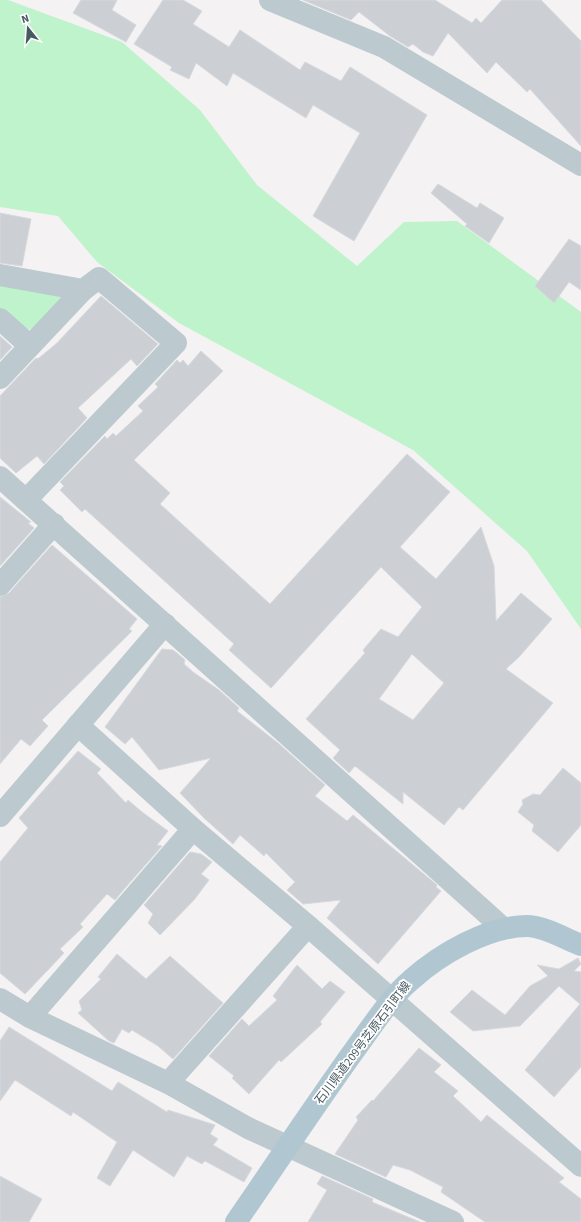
<svg xmlns="http://www.w3.org/2000/svg" width="581" height="1222" font-family="'Source Sans 3','Noto Sans JP',sans-serif">
<rect width="100%" height="100%" fill="#f4f2f2"/>
<g fill="#bff3cb">
<polygon points="0,0 8,0 122,42 200,110 257,185 357,266 404,222 457,221 581,312 581,629 527,551 413,450 179,323 97,262 58,216 0,207"/>
<polygon points="0,285 63,293 63,305 36,328 26,330 0,308"/>
</g>
<g fill="#ccd0d5" stroke="#d6d9de" fill-rule="evenodd">
<polygon points="81,0 117,0 112,10 136,25 126,42 73,13"/>
<polygon points="163,0 183,0 202,11 193,24 229,47 240,30 300,70 305,62 341,81 350,67 427,115 354,241 313,216 360,133 313,105 306,118 233,73 227,86 196,63 189,79 170,70 172,67 134,44"/>
<polygon points="303,0 435,0 472,23 476,18 481,23 502,0 541,0 581,41 581,146 530,89 527,92 496,62 487,73 448,33 433,56 423,52 413,44 408,47 390,36 359,12 351,20"/>
<polygon points="438,184 477,208 480,203 504,218 489,243 465,226 467,224 431,193"/>
<polygon points="0,213 31,219 22,266 0,263"/>
<polygon points="569,239 581,246 581,290 569,282 554,303 535,286"/>
<polygon points="101,296 158,344 137,366 131,359 78,408 87,418 44,464 37,456 16,473 0,458 0,396 35,359 39,358 57,343"/>
<polygon points="0,336 12,347 0,360"/>
<path d="M 201,351 L 223,371 L 134,460 L 170,493 L 160,504 L 270,604 L 407,454 L 450,492 L 400,547 L 436,579 L 481,527 L 494,566 L 496,621 L 521,593 L 552,619 L 519,657 L 506,669 L 553,703 L 463,810 L 459,807 L 444,825 L 403,792 L 403,804 L 355,766 L 349,773 L 333,758 L 340,750 L 306,719 L 365,653 L 363,650 L 381,629 L 398,637 L 422,607 L 381,567 L 271,688 L 229,650 L 234,644 L 85,509 L 82,512 L 60,490 L 64,486 L 60,482 L 105,436 L 107,439 L 113,433 L 116,436 L 143,411 L 138,406 L 158,387 L 155,384 L 177,360 L 180,363 L 183,360 L 188,366 ZM 412,654 L 444,683 L 413,720 L 379,699 Z"/>
<polygon points="0,497 31,522 28,523 34,528 0,566"/>
<polygon points="52,545 137,619 129,629 132,631 42,720 48,726 30,746 21,739 0,764 0,597 9,593"/>
<polygon points="162,649 173,650 177,653 185,660 184,664 193,672 219,690 239,708 237,711 278,743 325,785 315,796 347,821 353,815 437,885 436,887 441,891 378,964 327,918 341,900 303,904 287,890 295,882 266,853 264,856 240,835 233,844 204,818 180,793 211,758 159,770 132,737 125,744 105,727"/>
<polygon points="78,751 101,769 97,773 126,803 128,800 142,812 168,831 157,845 162,846 125,888 115,900 107,894 80,924 83,927 60,949 64,953 25,994 0,973 0,862 28,828 19,818"/>
<polygon points="563,768 581,783 581,825 558,852 532,831 534,825 518,812 523,804 522,800 533,794 540,795"/>
<polygon points="190,852 201,854 212,862 201,874 209,880 194,900 160,935 148,923 153,914 144,905"/>
<polygon points="117,954 146,979 170,956 223,1003 173,1059 158,1046 132,1030 129,1033 122,1029 114,1043 109,1041 78,1013 82,1010 79,1001 101,979 98,977"/>
<polygon points="578,958 581,964 574,971 581,972 581,1067 554,1097 525,1070 580,1004 559,986 520,1026 473,1031 450,1012 472,990 505,1015 530,986 548,976 537,965 559,969"/>
<polygon points="297,965 322,989 330,981 345,992 320,1022 322,1024 281,1062 279,1060 249,1094 232,1078 234,1076 209,1056 242,1019 249,1026 277,1000 273,996"/>
<polygon points="9,1027 112,1091 118,1082 167,1112 168,1110 215,1125 210,1134 218,1139 213,1145 252,1168 244,1182 205,1161 202,1164 187,1156 174,1177 133,1150 110,1186 97,1178 117,1142 73,1112 71,1116 15,1080 0,1101 0,1041"/>
<polygon points="419,1048 441,1065 434,1072 458,1091 453,1096 481,1122 487,1115 564,1178 559,1182 581,1199 581,1222 485,1222 441,1192 443,1187 410,1170 393,1165 386,1177 335,1154 358,1120 356,1117 372,1100 373,1101"/>
<polygon points="0,1176 42,1199 29,1222 0,1222"/>
<polygon points="322,1176 373,1199 372,1202 420,1222 308,1222 327,1190 317,1184"/>
</g>
<g fill="none" stroke-linecap="round" stroke-linejoin="round">
<g stroke="#bccacf" stroke-width="22">
<polyline points="270,0 384,47 581,165"/>
<polyline points="0,275 83,290 99,278 176,343 26,500"/>
<polyline points="0,319 30,346"/>
<polyline points="0,378 83,290"/>
<polyline points="0,477 503,928"/>
<polyline points="0,585 54,524"/>
<polyline points="78,725 193,829 308,926 581,1166"/>
<polyline points="0,816 165,624"/>
<polyline points="0,999 30,1017 168,1083 248,1128 453,1222"/>
<polyline points="30,1017 193,829"/>
<polyline points="168,1083 308,926"/>
</g>
<path stroke="#b0c7d2" stroke-width="22" d="M 236,1222 C 276,1164 315,1105 356,1048 C 373,1025 390,998 411,980 C 440,954 488,926 527,926 C 543,926 566,939 581,945"/>
</g>
<g text-anchor="middle" dominant-baseline="central" stroke-width="3.5" stroke-linejoin="round" paint-order="stroke">
<g font-size="12" fill="#485a61" stroke="#fff">
<text transform="translate(363 1043) rotate(-53)">石川県道209号芝原石引町線</text>
</g>
</g>
<g transform="translate(28 28) rotate(343)" stroke="#ffffff" stroke-width="3" paint-order="stroke">
<path d="M0-3L7 15L0 10L-7 15Z" fill="#485a61"/>
<text y="-6" font-size="11" font-weight="bold" text-anchor="middle" fill="#485a61">N</text>
</g>
</svg>
